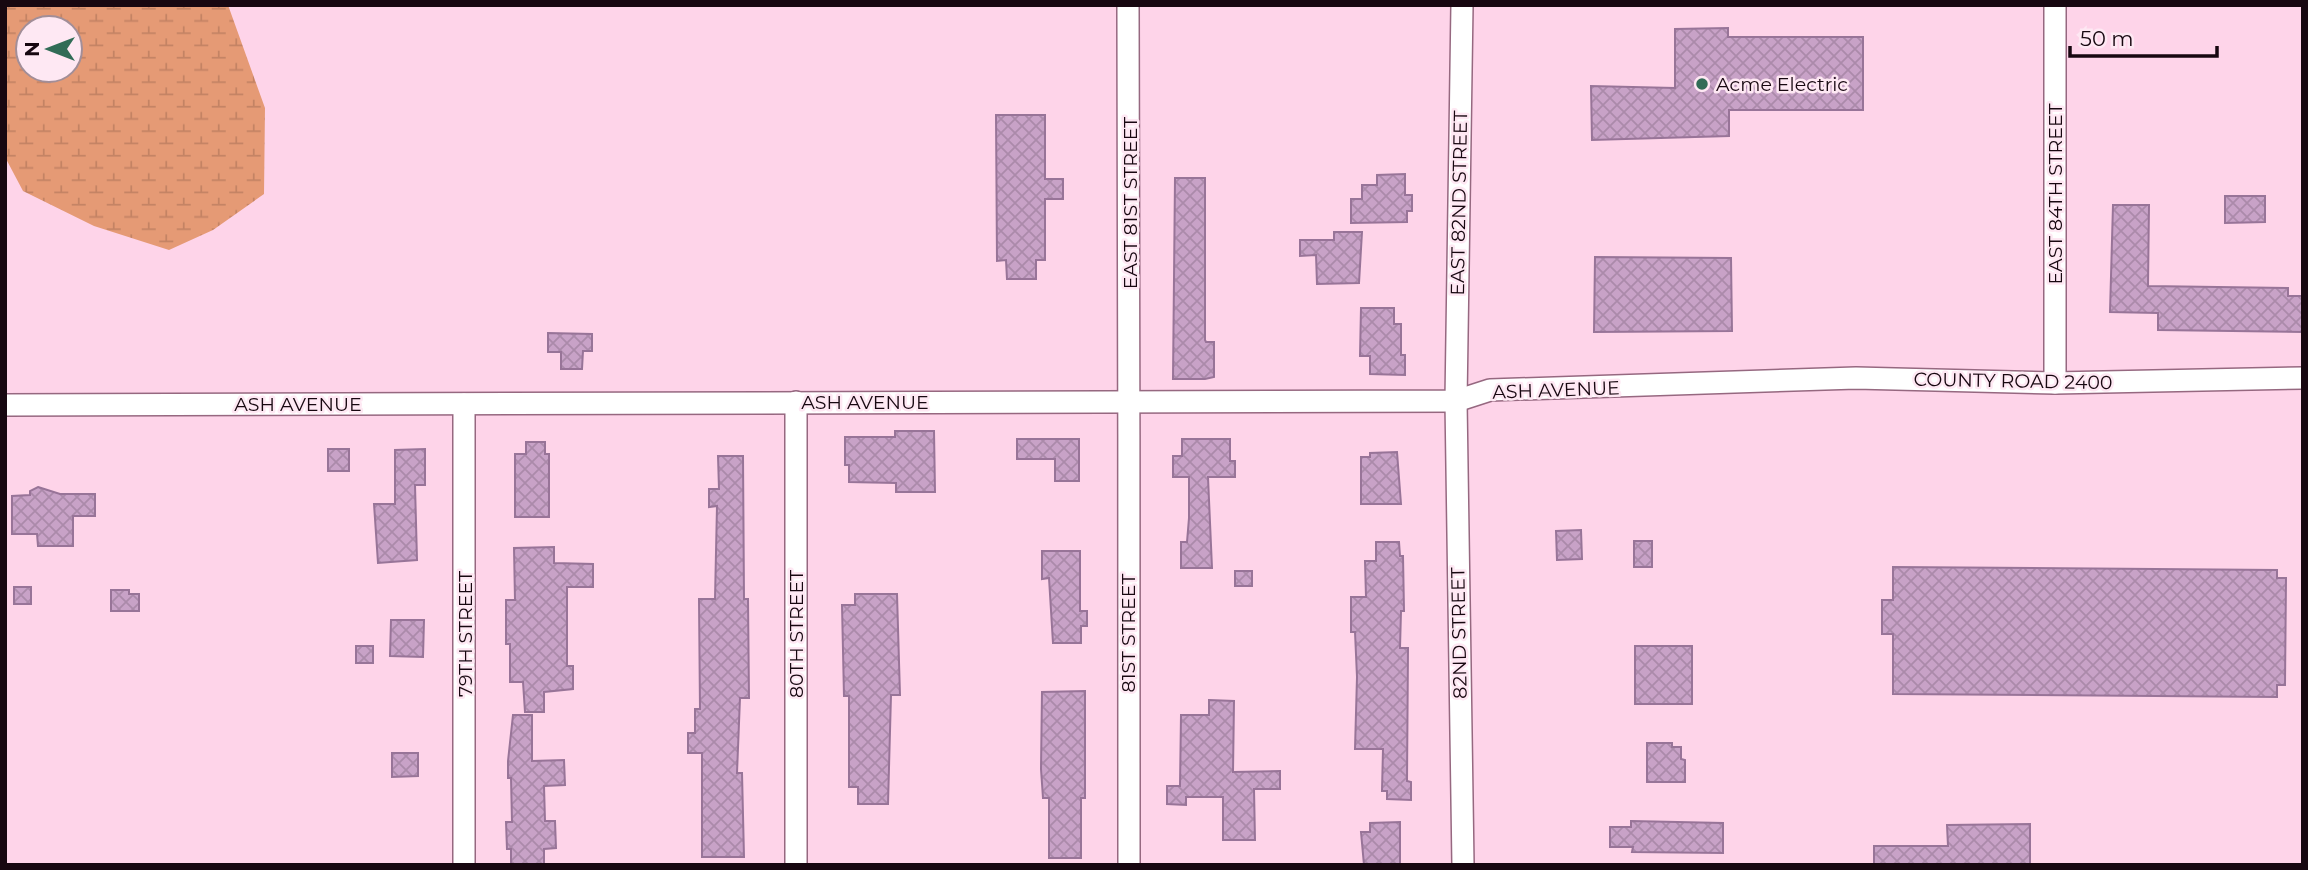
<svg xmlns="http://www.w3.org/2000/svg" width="2308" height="870" font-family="Montserrat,sans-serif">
<defs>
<pattern id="wetland-marsh" width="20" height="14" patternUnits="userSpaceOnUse" patternTransform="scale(1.75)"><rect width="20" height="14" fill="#e59a75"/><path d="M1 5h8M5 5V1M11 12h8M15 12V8" fill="none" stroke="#c48364"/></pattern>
<pattern id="building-cross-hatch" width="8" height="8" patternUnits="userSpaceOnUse" patternTransform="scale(1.75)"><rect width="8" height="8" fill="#c8a2c7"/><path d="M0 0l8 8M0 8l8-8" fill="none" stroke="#ab8aaa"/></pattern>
</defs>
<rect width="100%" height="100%" fill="#fed4e9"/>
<path fill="url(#wetland-marsh)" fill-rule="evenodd" d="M 5,5 L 228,5 L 265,108 L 264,194 L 213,230 L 169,250 L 94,226 L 23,191 L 5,157 ZM 28,28 L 70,28 L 70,70 L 28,70 Z"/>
<g fill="url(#building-cross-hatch)" stroke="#987498" stroke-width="2">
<polygon points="1728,28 1728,37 1863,37 1863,110 1729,110 1729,136 1592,140 1591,86 1675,88 1675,29"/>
<polygon points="996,115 1045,115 1045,179 1063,179 1063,199 1045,199 1045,260 1036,260 1036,279 1007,279 1006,260 997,261"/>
<polygon points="1405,174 1405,195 1412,195 1412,211 1407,211 1407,222 1351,223 1351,199 1362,199 1362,185 1377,185 1377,175"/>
<polygon points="1175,178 1205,178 1205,340 1206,342 1214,342 1214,377 1205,379 1173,379"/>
<polygon points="2225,196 2265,196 2265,222 2225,223"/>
<polygon points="2113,205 2149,205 2148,286 2288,288 2288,296 2303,296 2303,332 2158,330 2158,313 2110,312"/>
<polygon points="1334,232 1362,232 1359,283 1317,284 1316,255 1300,256 1300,240 1334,240"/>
<polygon points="1595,257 1731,258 1732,331 1594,332"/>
<polygon points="1361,308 1394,308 1394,324 1401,324 1401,355 1405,355 1405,375 1370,374 1370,356 1360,356"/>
<polygon points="548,333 592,334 592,351 583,351 582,369 561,369 561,352 548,352"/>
<polygon points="895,431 934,431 935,492 896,492 896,483 849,482 849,465 845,465 845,437 895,437"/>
<polygon points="1017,439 1079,439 1079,481 1055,481 1055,459 1017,459"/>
<polygon points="1182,439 1230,439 1230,461 1235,461 1235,477 1208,477 1212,568 1181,568 1181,542 1187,542 1189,518 1189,477 1173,477 1173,456 1182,456"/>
<polygon points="526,442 545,442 545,454 549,454 549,517 515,517 515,454 526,454"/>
<rect x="328" y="449" width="21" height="22"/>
<polygon points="425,449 425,485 415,485 417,560 378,563 374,504 395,504 395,450"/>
<polygon points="1397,452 1401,504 1361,504 1361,457 1370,457 1370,453"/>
<polygon points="718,456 743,456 744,599 748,599 749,698 740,698 737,773 742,773 744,857 702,857 702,753 688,753 688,733 695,733 695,709 700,709 699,599 715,599 717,506 709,507 709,489 719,489"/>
<polygon points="38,487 60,494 95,494 95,516 73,516 73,546 38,546 37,534 12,534 12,496 30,495 30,491"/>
<polygon points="1581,530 1582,559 1557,560 1556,531"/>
<rect x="1634" y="541" width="18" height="26"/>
<polygon points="1376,542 1399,542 1400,556 1403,556 1404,611 1401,611 1400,648 1408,648 1407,781 1411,782 1411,800 1387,799 1387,791 1382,791 1383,749 1355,749 1357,677 1355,632 1351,632 1351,597 1366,597 1365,561 1376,561"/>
<polygon points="554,547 554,563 593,564 593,587 567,587 567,666 573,666 573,689 544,692 544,712 525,712 523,682 510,682 510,644 506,644 506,600 515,600 514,548"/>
<polygon points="1042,551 1080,551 1080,611 1087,611 1087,626 1081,626 1081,643 1053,643 1049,578 1042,579"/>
<polygon points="1893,567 2277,570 2277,578 2286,578 2285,685 2277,685 2277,697 1893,694 1893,634 1882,634 1882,600 1893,600"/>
<rect x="1235" y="571" width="17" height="15"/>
<rect x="14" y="587" width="17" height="17"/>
<polygon points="111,590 129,590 129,594 139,594 139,611 111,611"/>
<polygon points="855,594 897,594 900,695 891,695 888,804 858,804 858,787 849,787 849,696 844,696 842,605 855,605"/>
<polygon points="391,620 424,620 423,657 390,656"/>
<rect x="356" y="646" width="17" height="17"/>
<rect x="1635" y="646" width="57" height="58"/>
<polygon points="1085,691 1085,798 1081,798 1081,858 1049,858 1049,798 1043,798 1041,769 1042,692"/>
<polygon points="1209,700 1234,701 1233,772 1280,771 1280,789 1254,789 1255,840 1223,840 1223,797 1186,797 1186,805 1167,804 1167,786 1180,786 1181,715 1209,715"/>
<polygon points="513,715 532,715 532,761 564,760 565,785 544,786 545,821 555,821 556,848 544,849 544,865 511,865 511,849 507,849 506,822 512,822 511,778 508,778 508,761"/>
<polygon points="1647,743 1672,743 1672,747 1681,747 1681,759 1685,760 1685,782 1647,782"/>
<polygon points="392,753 418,753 418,776 392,777"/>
<polygon points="1631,821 1723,823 1723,853 1632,852 1633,847 1610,847 1610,827 1631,827"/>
<polygon points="1400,822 1400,865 1364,865 1361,832 1370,832 1370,823"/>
<polygon points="2030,824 2030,865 1874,865 1874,846 1948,846 1947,825"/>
</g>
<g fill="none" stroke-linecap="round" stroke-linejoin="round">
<defs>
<g id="minor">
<path d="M 1128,5 C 1130,292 1128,578 1129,865"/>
<polyline points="1462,5 1456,401 1463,865"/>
<polyline points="2055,383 2055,5"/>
<polyline points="796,402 796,865"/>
<polyline points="5,405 1456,401 1490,390 1856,378 2055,383 2303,378"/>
<polyline points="464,865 464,404"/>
</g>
</defs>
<use href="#minor" stroke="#966880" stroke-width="24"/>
<use href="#minor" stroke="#fff" stroke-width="21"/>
</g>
<circle fill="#316c56" stroke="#fee8f3" stroke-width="2.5" cx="1702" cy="84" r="7"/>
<g text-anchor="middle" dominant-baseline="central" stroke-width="5" stroke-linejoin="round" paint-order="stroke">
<g font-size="19" fill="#170710" stroke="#fee8f3" text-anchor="start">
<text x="1716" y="84">Acme Electric</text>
</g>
<g font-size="19" fill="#170710" stroke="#fee8f3">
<text transform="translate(2055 194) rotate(-90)">EAST 84TH STREET</text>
<text transform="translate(1130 203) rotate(-90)">EAST 81ST STREET</text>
<text transform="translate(1459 203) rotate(-89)">EAST 82ND STREET</text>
<text transform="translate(2013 381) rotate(1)">COUNTY ROAD 2400</text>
<text transform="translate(1556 390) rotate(-2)">ASH AVENUE</text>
<text x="865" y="402">ASH AVENUE</text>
<text x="298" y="404">ASH AVENUE</text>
<text transform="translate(1128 633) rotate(-90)">81ST STREET</text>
<text transform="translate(1459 633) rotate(-91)">82ND STREET</text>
<text transform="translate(465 634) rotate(-90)">79TH STREET</text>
<text transform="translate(796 634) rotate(-90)">80TH STREET</text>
</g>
</g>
<rect width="2308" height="870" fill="none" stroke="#170710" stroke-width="14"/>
<g transform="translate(49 49) rotate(270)"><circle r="33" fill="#fee8f3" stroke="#a28e98" stroke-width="2"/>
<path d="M0-5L12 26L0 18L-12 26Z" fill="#316c56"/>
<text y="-10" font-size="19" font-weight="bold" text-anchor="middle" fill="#170710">N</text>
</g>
<path d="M2070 46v10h147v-10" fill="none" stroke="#170710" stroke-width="3.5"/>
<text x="2080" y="46" font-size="21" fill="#170710" stroke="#fee8f3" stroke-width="5" paint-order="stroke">50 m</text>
</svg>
